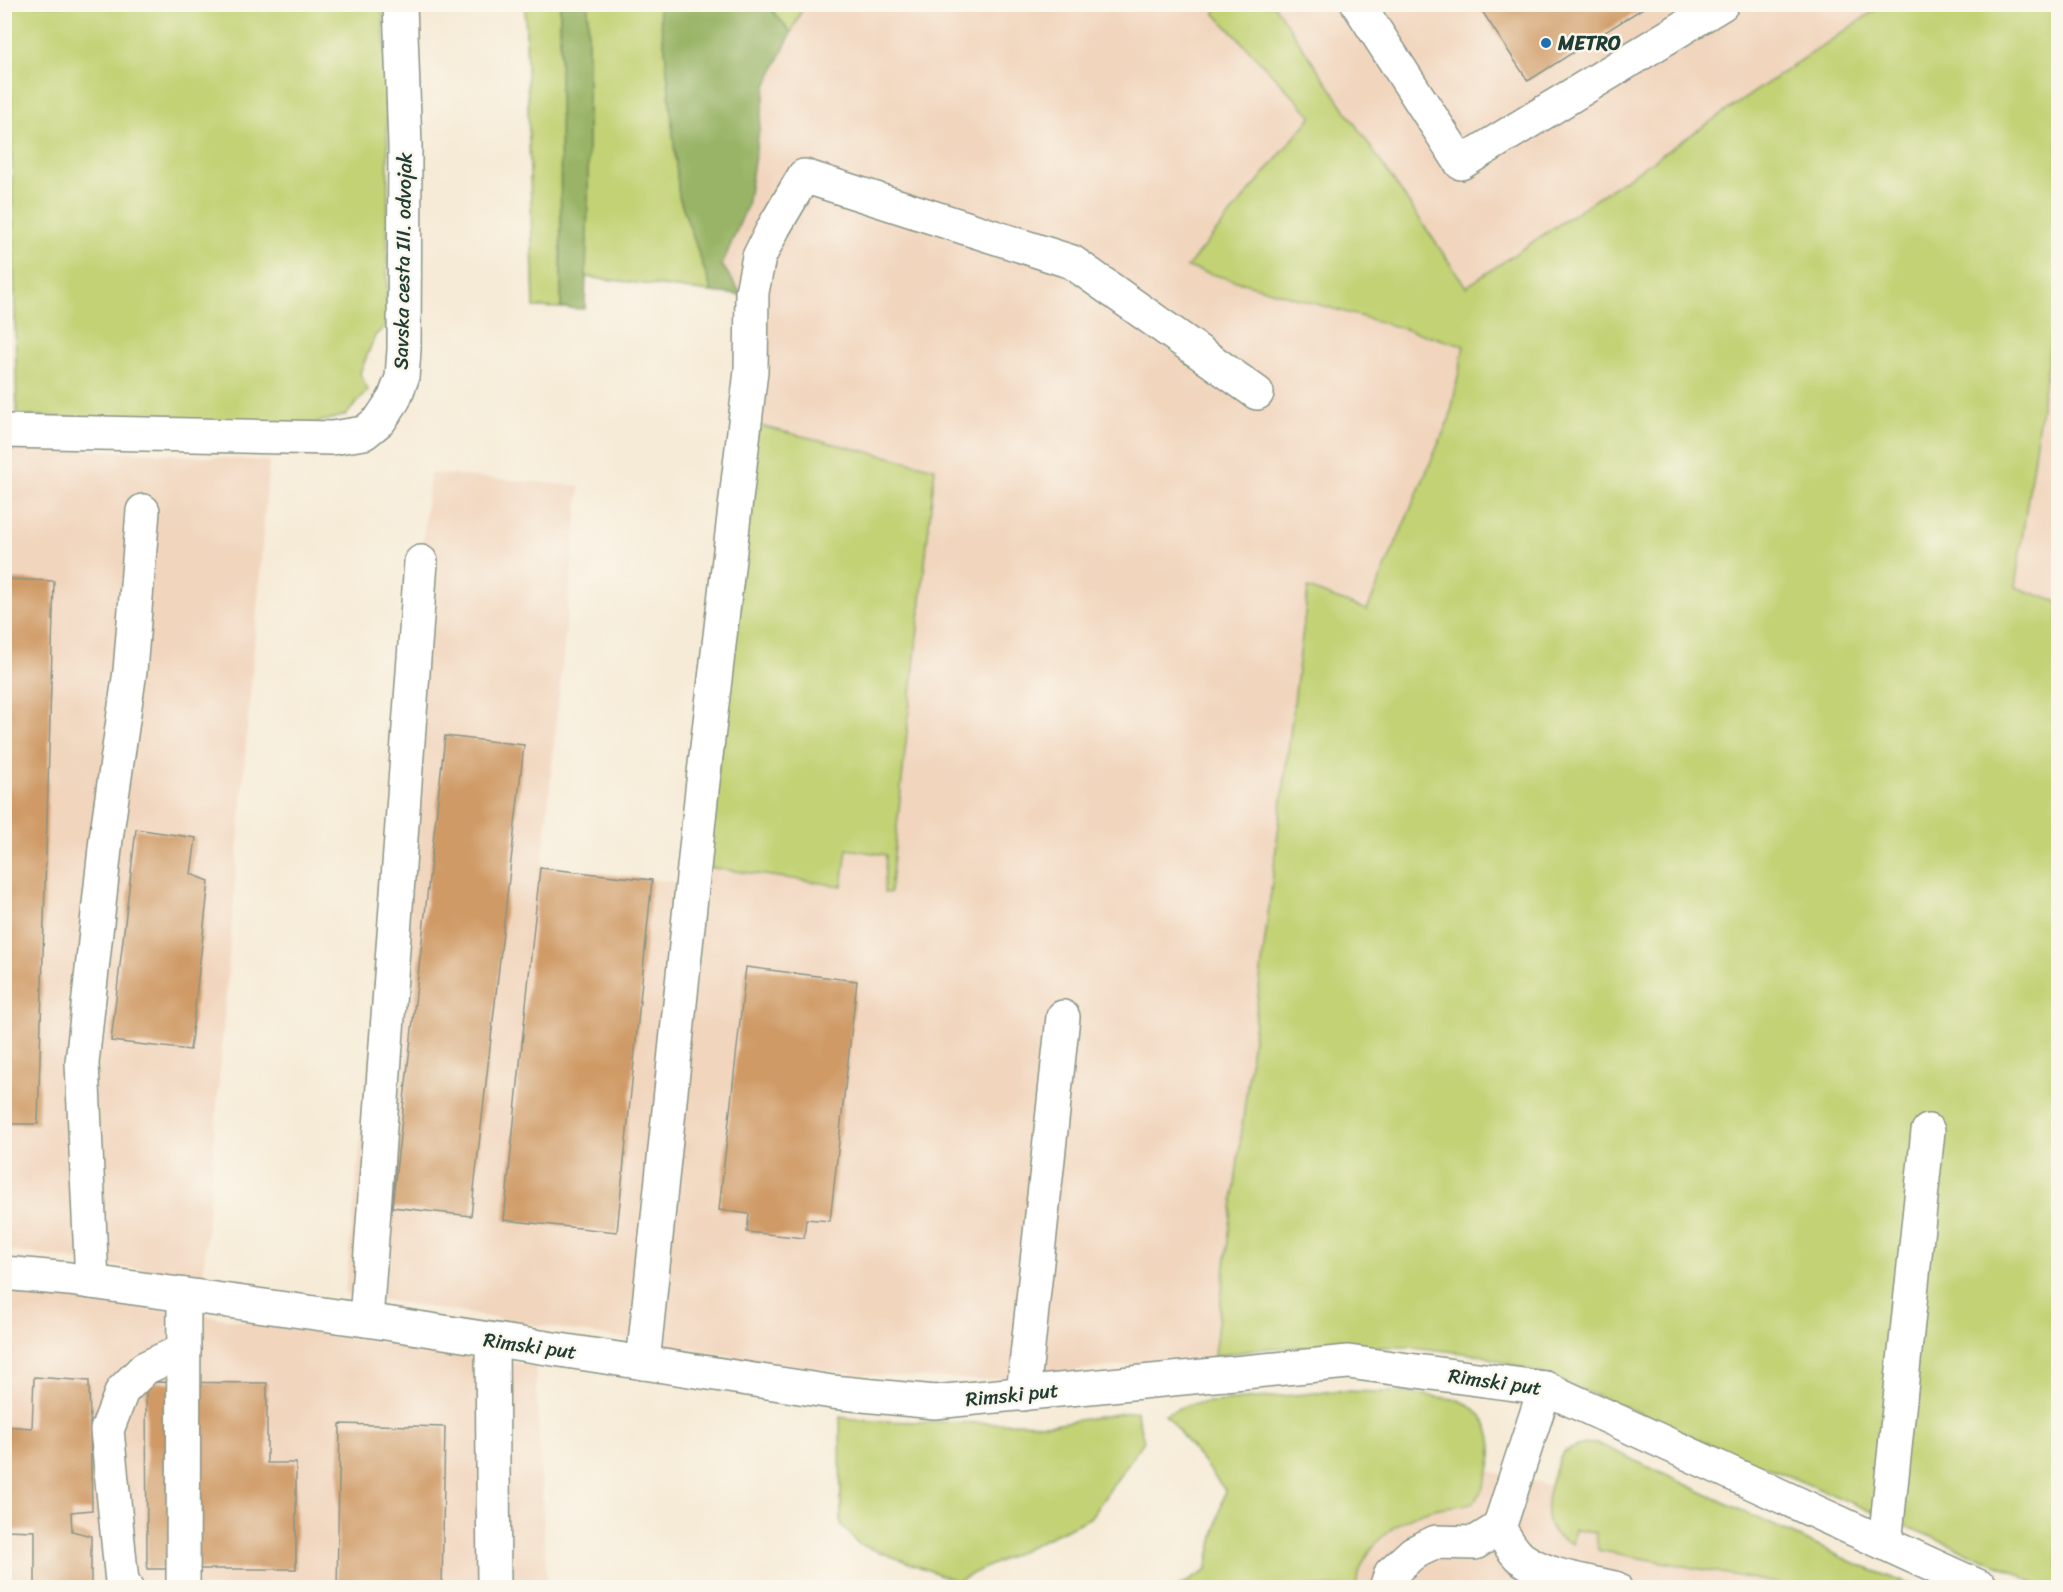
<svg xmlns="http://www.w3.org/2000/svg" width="2063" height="1592" font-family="Sriracha,sans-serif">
<rect width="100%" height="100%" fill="#fbf7ec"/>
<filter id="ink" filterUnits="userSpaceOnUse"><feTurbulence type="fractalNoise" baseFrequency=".0167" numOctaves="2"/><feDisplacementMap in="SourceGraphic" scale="12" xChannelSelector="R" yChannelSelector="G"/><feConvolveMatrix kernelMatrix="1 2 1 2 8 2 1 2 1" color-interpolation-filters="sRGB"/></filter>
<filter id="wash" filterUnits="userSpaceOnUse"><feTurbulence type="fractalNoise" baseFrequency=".008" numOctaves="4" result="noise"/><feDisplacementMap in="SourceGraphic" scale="24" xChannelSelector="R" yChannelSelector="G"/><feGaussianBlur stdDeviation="1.35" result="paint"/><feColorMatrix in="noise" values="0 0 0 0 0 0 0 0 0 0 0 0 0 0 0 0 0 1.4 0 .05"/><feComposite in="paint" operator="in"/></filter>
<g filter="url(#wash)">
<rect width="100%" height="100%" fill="#f6ebd7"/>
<g fill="#f1d5bd">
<polygon points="804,5 1216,5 1215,14 1312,116 1188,267 1464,345 1450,417 1367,610 1308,589 1214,1356 984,1380 857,1374 807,1368 345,1294 430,473 580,486 542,865 705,886 707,867 842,886 846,849 886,855 884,892 890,893 935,468 731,419 742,295 722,265 747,206 766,86"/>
<polygon points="1274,5 1883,5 1466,287"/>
<polygon points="2058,289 2058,602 2015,587"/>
<polygon points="5,447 107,450 269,461 203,1278 5,1250"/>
<polygon points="5,1287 103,1300 535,1366 547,1587 5,1588"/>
<polygon points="1482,1469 1546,1485 1614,1505 1799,1588 1224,1588"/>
</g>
<g fill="#c2d274" stroke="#708854" stroke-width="1.5">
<polygon points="5,5 383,5 388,152 387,324 375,336 360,373 368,390 346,415 305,426 169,423 17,415 10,75 5,74"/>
<polygon points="525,5 560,5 561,308 534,307"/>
<polygon points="588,5 658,5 665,49 679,196 712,292 586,277 588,196"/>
<polygon points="768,5 804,5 791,33"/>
<polygon points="1216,5 1274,5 1466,287 1883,5 2058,5 2058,289 2015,587 2058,602 2058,1587 2042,1587 2014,1572 1765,1466 1744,1460 1640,1413 1542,1374 1480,1355 1412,1347 1332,1347 1270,1348 1214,1356 1308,588 1367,610 1450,417 1464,346 1187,267 1312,116 1215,14"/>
<polygon points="756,425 935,468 890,893 884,892 886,855 847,849 842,886 707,867"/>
<path d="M 1338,1391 C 1372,1392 1405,1391 1438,1397 C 1445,1398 1454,1398 1461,1401 C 1483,1409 1493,1433 1492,1455 C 1491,1466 1483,1495 1474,1501 C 1464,1508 1450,1505 1439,1508 C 1398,1517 1362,1544 1356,1587 L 1178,1587 L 1206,1571 L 1225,1490 L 1165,1414 L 1189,1404 Z"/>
<polygon points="1136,1411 1144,1441 1090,1518 957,1581 859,1544 841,1525 840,1417 869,1421 1054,1424"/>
<path d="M 1597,1443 L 1856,1564 L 1916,1587 L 1785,1587 L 1770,1582 L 1598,1550 L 1596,1533 L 1575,1530 L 1572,1544 C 1567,1541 1560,1539 1556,1534 C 1536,1516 1553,1472 1563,1452 L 1580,1445 Z"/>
</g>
<g fill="#99b466" stroke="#5c784d" stroke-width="1.5">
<polygon points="560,5 588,5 588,196 585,309 561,308"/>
<polygon points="658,5 768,5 791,33 766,86 747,206 722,265 742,295 712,292 679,196 665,49"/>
</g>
<g id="blocks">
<g fill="#cf9a65">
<polygon points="1478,5 1648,5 1528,81"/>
<polygon points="4,579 54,581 38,1124 4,1124"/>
<polygon points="445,736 524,745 471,1216 392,1207"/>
<polygon points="136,829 196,838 191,874 209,881 190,1050 111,1041"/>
<polygon points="540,868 652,880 617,1232 504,1220"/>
<polygon points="746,967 857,981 830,1221 806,1219 804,1238 747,1232 749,1214 719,1210"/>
<polygon points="34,1377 89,1381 92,1510 71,1512 72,1531 91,1536 91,1588 35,1588 35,1531 4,1530 4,1426 32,1428"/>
<polygon points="146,1382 267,1383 267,1463 296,1463 296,1569 147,1569"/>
<polygon points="340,1424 445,1427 442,1588 337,1588"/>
</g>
</g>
</g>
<g filter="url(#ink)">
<use href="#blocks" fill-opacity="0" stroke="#8a9486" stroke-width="1.5"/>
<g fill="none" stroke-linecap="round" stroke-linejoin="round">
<defs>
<g id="minor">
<polyline points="1358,4 1461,163 1722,4"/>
<polyline points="4,431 332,438 364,433 380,420 394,399 402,378 404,350 405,146 400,4"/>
<polyline points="4,1273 69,1279 366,1320 832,1392 935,1402 1348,1362 1545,1388 1982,1588"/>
<polyline points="92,1282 82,1063 106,839 130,671 143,511"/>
<polyline points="366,1320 421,562"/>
<polyline points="492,1341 494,1588"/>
<polyline points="643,1363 702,790 751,371 752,292 759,257 774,227 804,176 1072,262 1257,393"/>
<polyline points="1023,1394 1063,1017"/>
<path d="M 1499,1528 C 1505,1537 1512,1551 1521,1558 C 1547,1577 1585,1581 1615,1588"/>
<polyline points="1885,1543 1928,1131"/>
<polyline points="126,1588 122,1582 107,1430 122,1391 145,1368 184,1350"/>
<polyline points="183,1588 184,1295"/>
<polyline points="1386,1588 1391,1573 1413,1553 1436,1542 1475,1543 1499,1528 1545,1388"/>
</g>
</defs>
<use href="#minor" stroke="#8a9486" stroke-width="36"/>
<use href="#minor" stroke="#fff" stroke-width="33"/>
</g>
</g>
<circle fill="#1f6fb2" stroke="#fbf7ec" stroke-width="2" cx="1546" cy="43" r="6"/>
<g text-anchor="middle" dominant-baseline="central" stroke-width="5" stroke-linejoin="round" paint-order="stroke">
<g font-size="20" font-weight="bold" fill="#1f3d34" stroke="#fbf7ec" text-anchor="start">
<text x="1558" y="43">METRO</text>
</g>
<g font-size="20" fill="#1f3d34" stroke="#fbf7ec">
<text transform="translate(403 261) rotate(-89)">Savska cesta III. odvojak</text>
<text transform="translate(530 1346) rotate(8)">Rimski put</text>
<text transform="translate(1495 1382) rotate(8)">Rimski put</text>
<text transform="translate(1012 1395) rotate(-6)">Rimski put</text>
</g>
</g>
<rect width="2063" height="1592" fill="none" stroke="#fbf7ec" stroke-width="24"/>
</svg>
